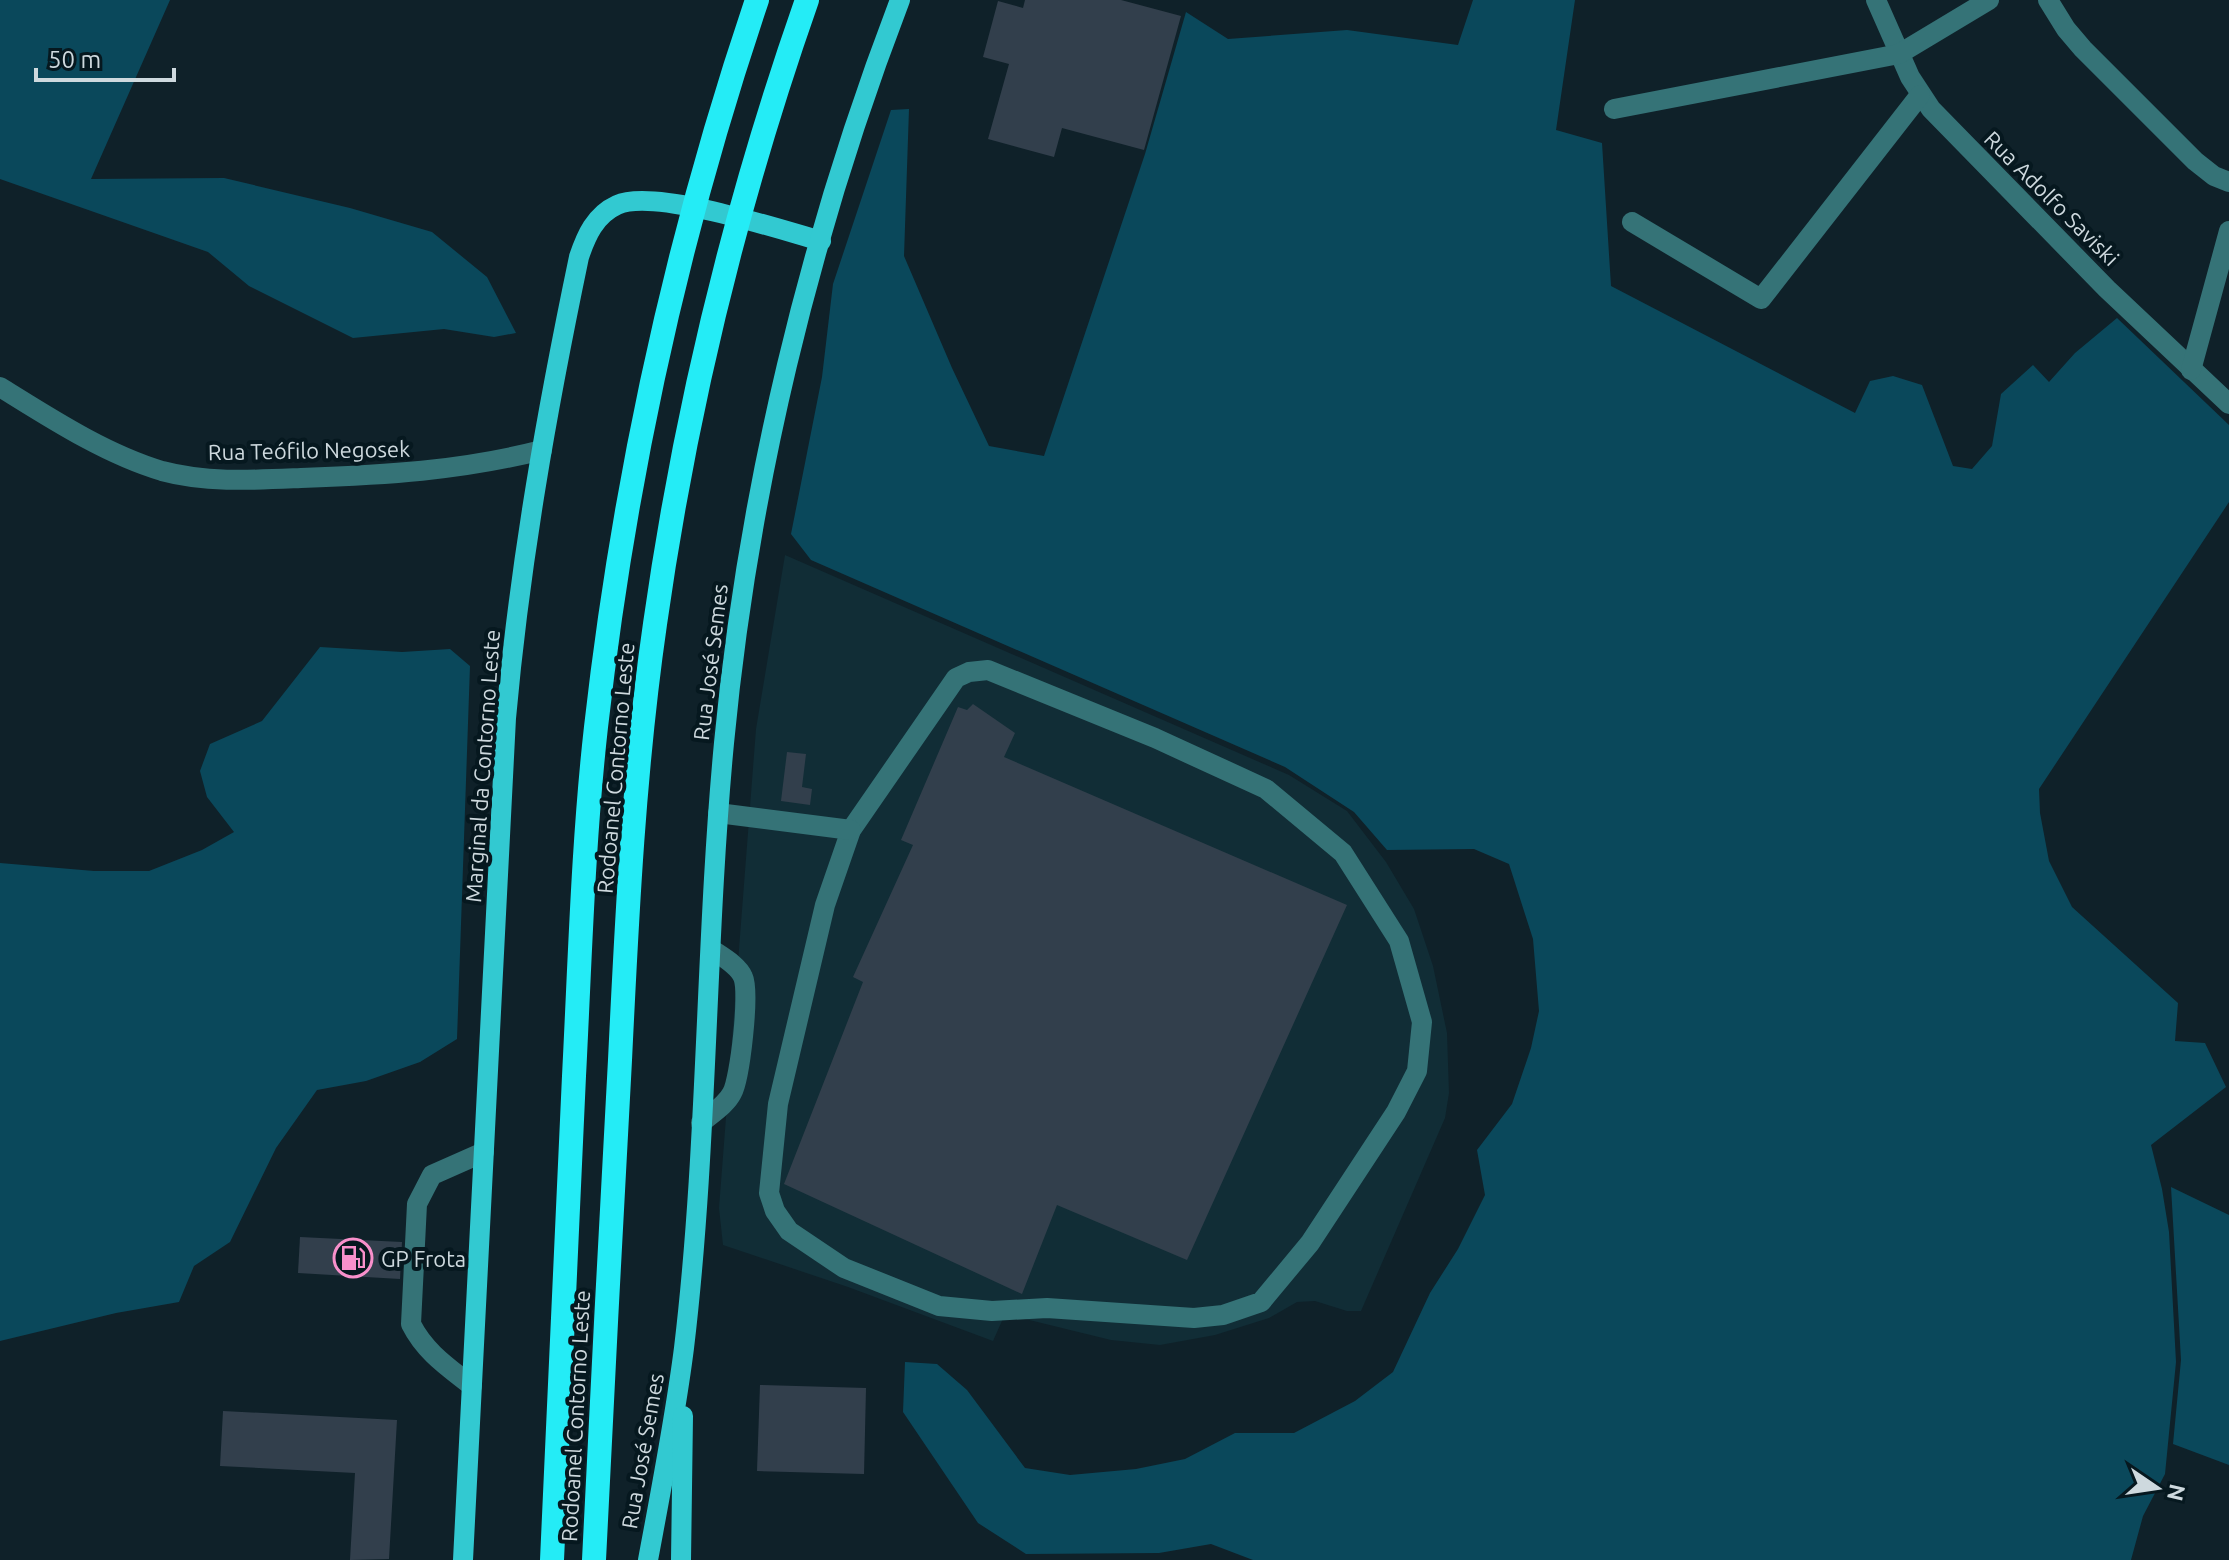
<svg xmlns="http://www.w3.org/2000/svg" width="2229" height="1560" font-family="Ubuntu,sans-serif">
<rect width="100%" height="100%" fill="#0f2129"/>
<polygon fill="#112d36" points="785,555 1289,775 1347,811 1386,862 1414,909 1433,966 1447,1033 1449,1093 1445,1118 1361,1311 1347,1311 1315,1301 1297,1302 1269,1318 1215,1335 1160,1345 1111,1340 1005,1314 993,1341 848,1287 723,1245 719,1208 756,729"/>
<g fill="#0a485b">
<polygon points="0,0 170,0 91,179 224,178 350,208 432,232 487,277 516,333 494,337 444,329 353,338 249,286 208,252 0,179"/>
<polygon points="1473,0 1575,0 1556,130 1602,143 1611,286 1855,413 1870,381 1893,376 1922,385 1953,466 1972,469 1992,446 2001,394 2033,365 2049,382 2075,353 2117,318 2229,425 2229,502 2039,789 2040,813 2049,861 2072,907 2178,1003 2175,1041 2205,1043 2226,1087 2151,1145 2162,1189 2169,1232 2176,1362 2165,1474 2143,1516 2131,1560 1253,1560 1211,1544 1159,1553 1026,1554 978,1523 903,1412 905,1362 937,1364 967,1390 1025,1468 1070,1475 1136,1469 1185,1459 1235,1433 1294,1433 1355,1401 1393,1372 1430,1293 1458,1249 1485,1195 1477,1150 1512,1104 1531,1048 1539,1011 1533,939 1509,864 1474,849 1387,850 1354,812 1285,767 811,560 791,534 822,377 833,284 891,110 909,109 904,256 952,368 989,446 1044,456 1145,154 1186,12 1228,39 1347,30 1458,45"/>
<polygon points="320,647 402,652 450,649 470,666 457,1039 420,1062 366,1081 317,1090 276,1148 230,1242 194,1266 179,1302 116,1313 0,1341 0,863 94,871 149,871 202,850 234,832 207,797 200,771 210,744 262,721"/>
<polygon points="2171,1187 2229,1215 2229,1465 2173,1444 2181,1360"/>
</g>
<g fill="#323f4c">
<polygon points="1025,0 1121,0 1181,16 1144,150 1062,128 1054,157 988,139 1009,64 983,57 998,1 1023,8"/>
<polygon points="973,704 1015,733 1004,757 1347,905 1187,1260 1057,1205 1022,1294 784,1184 863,982 853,977 913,845 901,840 958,707 967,710"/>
<polygon points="787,752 806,754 802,787 812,789 810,805 781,801"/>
<polygon points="300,1237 402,1242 400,1279 298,1273"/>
<polygon points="760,1385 866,1388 864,1474 757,1471"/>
<polygon points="223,1411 397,1420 389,1559 350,1560 355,1473 220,1466"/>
</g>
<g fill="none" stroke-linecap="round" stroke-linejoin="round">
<g stroke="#357377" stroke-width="20">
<polyline points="1876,0 1910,77 1931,109 2107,289 2229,404"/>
<polyline points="2048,0 2066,29 2083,49 2195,161 2214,176 2229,182"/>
<polyline points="1614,109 1899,54 1989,0"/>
<polyline points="1632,222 1761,299 1920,95"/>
<polyline points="2191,370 2229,231"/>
<path d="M 0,387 C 50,418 105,454 162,471 C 206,483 255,480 301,478 C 384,475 460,471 542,450"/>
<polygon points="988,670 1155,738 1266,789 1343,853 1399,941 1422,1022 1417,1071 1396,1112 1310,1243 1261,1302 1223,1315 1194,1318 1047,1308 992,1311 939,1306 844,1268 789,1231 775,1211 769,1193 778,1104 825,905 851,830 956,678 969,672"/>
<polyline points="718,813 851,830"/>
<path d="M 701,1123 C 711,1114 726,1105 732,1093 C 740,1079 750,992 743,977 C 738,965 721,956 711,949"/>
<path d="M 472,1386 C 448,1367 425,1352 411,1324 L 417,1204 L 432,1175 L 484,1152"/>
</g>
<g stroke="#32c9d1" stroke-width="20">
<path d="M 463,1560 L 506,718 C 520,562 547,410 579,257 C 586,236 595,215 617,205 C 654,188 778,229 821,241"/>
<path d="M 648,1560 C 661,1490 675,1419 684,1348 C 708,1147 705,944 724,743 C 748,490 809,237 900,0"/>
<polyline points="681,1560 683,1416"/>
</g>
<g stroke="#24ecf6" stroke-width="24">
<path d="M 552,1560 C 559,1399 567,1237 574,1076 C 580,960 583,843 596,727 C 624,480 677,236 757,0"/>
<path d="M 594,1560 C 602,1393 611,1227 620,1060 C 627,914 634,769 655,624 C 685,412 736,202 807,0"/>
</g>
</g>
<defs>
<symbol id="fuel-ring" viewBox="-11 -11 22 22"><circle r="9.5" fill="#06181f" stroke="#f890cb" stroke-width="1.5"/><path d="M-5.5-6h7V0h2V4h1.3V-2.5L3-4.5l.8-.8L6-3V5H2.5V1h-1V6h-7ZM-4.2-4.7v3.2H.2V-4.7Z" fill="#f890cb"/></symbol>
</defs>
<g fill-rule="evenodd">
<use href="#fuel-ring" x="331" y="1236" width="44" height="44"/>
</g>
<g text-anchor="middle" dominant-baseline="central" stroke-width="8" stroke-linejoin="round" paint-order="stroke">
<g font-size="22" fill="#ced9de" stroke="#06181f">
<text transform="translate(2052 198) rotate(45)">Rua Adolfo Saviski</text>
<text transform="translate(309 450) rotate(-1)">Rua Teófilo Negosek</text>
<text transform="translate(710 662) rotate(-83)">Rua José Semes</text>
<text transform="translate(482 766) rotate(-86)">Marginal da Contorno Leste</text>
<text transform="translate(615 768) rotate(-85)">Rodoanel Contorno Leste</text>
<text transform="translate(575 1416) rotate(-87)">Rodoanel Contorno Leste</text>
<text transform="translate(642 1451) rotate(-80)">Rua José Semes</text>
</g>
<g font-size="22" fill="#ced9de" stroke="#06181f" text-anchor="start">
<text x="381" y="1258">GP Frota</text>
</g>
</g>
<g transform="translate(2157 1488) rotate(103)" stroke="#06181f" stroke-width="6" paint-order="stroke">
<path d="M0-6L14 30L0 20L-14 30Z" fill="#ced9de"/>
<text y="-12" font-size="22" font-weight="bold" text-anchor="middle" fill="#ced9de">N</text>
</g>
<path d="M36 68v12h138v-12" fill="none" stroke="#ced9de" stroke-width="4"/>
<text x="48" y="68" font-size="24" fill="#ced9de" stroke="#06181f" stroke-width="6" paint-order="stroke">50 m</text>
</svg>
